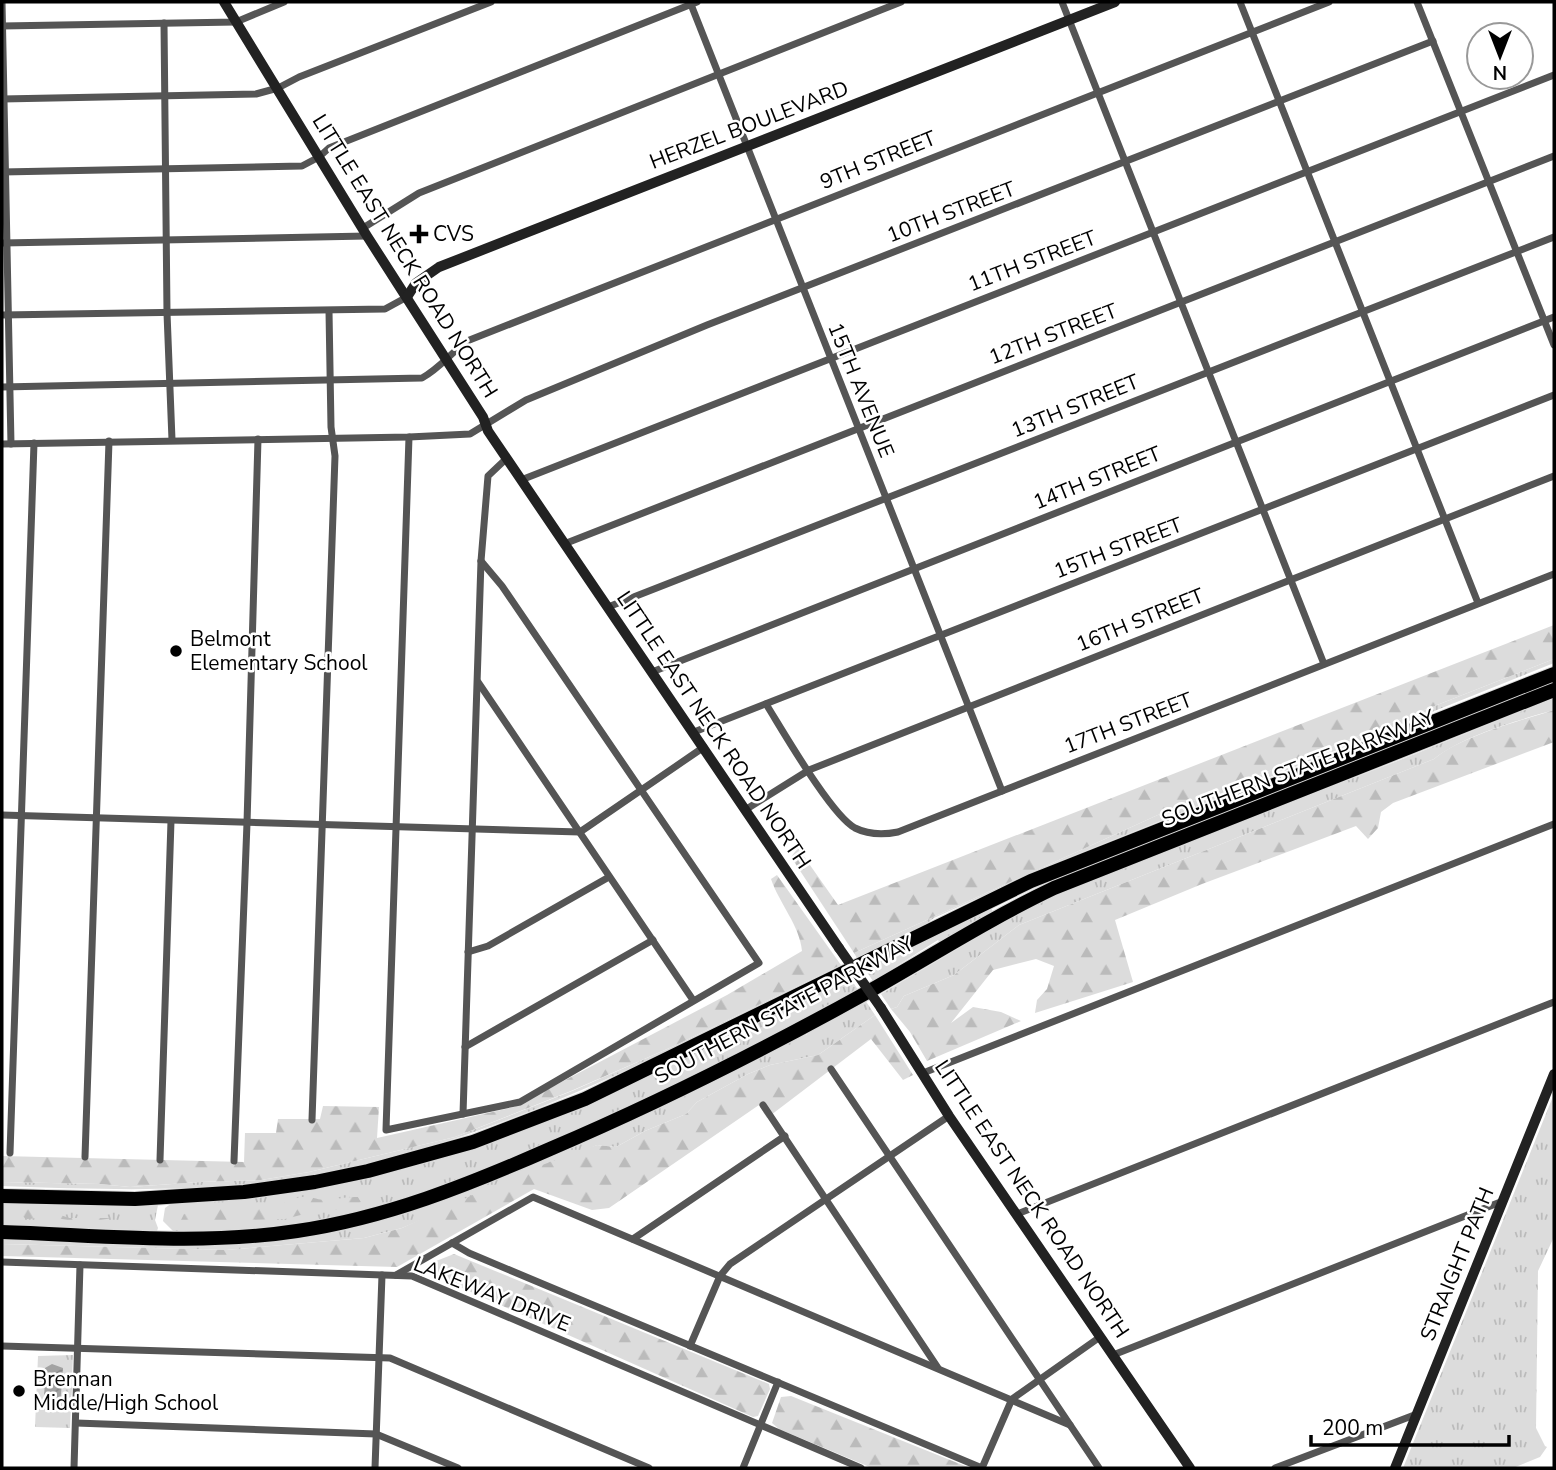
<svg xmlns="http://www.w3.org/2000/svg" width="1556" height="1470" font-family="'Nunito Sans',sans-serif">
<defs>
<pattern id="grass-tufts" width="24" height="20" patternUnits="userSpaceOnUse" patternTransform="scale(1.75)"><rect width="24" height="20" fill="#dcdcdc"/><path d="M3 7l-1-3M5 7V3M7 7l1-3M15 17l-1-3M17 17v-4M19 17l1-3" fill="none" stroke="#bbb"/></pattern>
<pattern id="forest-firs" width="22" height="20" patternUnits="userSpaceOnUse" patternTransform="scale(1.75)"><rect width="22" height="20" fill="#dcdcdc"/><path d="M5 1l3.5 6h-7zM16 11l3.5 6h-7z" fill="#bbb"/></pattern>
<pattern id="water-waves" width="16" height="10" patternUnits="userSpaceOnUse" patternTransform="scale(1.75)"><rect width="16" height="10" fill="#a3a3a3"/><path d="M0 5q4-4 8 0t8 0" fill="none" stroke="#8b8b8b"/></pattern>
</defs>
<rect width="100%" height="100%" fill="#fff"/>
<g fill="url(#grass-tufts)">
<polygon points="1554,659 1554,663 1053,864 934,918 925,925 857,958 854,953 1160,814"/>
<path d="M 1554,698 L 1554,710 C 1519,720 1462,736 1434,759 L 1019,925 L 954,975 L 904,996 L 897,1007 L 891,1009 L 881,994 L 1030,906 L 1100,875 L 1400,760 Z"/>
<polygon points="990,905 993,912 940,943 938,940 873,981 864,968 914,946"/>
<path d="M 841,965 L 843,966 C 652,1058 464,1162 250,1184 C 167,1192 85,1189 2,1186 L 2,1182 L 99,1184 L 130,1187 L 200,1182 L 261,1180 L 309,1172 L 455,1137 L 572,1091 L 674,1046 Z"/>
<path d="M 849,976 L 858,990 C 751,1048 643,1102 530,1150 C 476,1173 420,1199 362,1212 C 299,1226 237,1232 173,1231 L 163,1221 L 165,1208 L 172,1203 L 345,1182 L 408,1168 L 454,1154 L 804,998 L 805,1001 Z"/>
<polygon points="865,1000 875,1015 818,1055 770,1065 748,1074 697,1102 686,1114 645,1131 616,1147 597,1145 402,1228 364,1238 226,1250 2,1244 2,1239 217,1244 278,1241 397,1216 474,1186 805,1032 806,1035 814,1028"/>
<polygon points="1554,1094 1554,1237 1538,1271 1536,1428 1545,1446 1547,1447 1540,1457 1513,1468 1403,1468"/>
<polygon points="2,1200 156,1203 158,1205 155,1220 158,1228 157,1231 2,1225"/>
<polygon points="73,1355 70,1428 35,1427 38,1356"/>
</g>
<g fill="url(#forest-firs)">
<polygon points="1554,625 1554,659 1160,814 854,953 791,857 798,848 838,905"/>
<path d="M 1554,710 L 1554,742 L 1393,803 L 1381,812 L 1378,828 L 1368,839 L 1356,826 L 1202,884 L 1115,920 L 1133,982 L 1035,1013 L 1037,1000 L 1047,989 L 1054,966 L 1036,959 L 993,970 L 951,1023 L 973,1007 L 1001,1012 L 1021,1021 L 927,1061 L 910,1032 L 891,1009 L 897,1007 L 904,996 L 954,975 L 1019,925 L 1434,759 C 1462,736 1519,721 1554,710 Z"/>
<path d="M 777,875 L 841,965 L 674,1046 L 571,1091 L 455,1137 L 309,1172 L 261,1180 L 200,1182 L 130,1187 L 99,1184 L 2,1182 L 2,1156 L 244,1162 L 245,1133 L 276,1133 L 278,1119 L 320,1119 L 323,1106 L 379,1107 L 377,1138 L 514,1107 L 727,995 L 802,951 C 800,926 779,903 771,879 Z"/>
<polygon points="875,1015 913,1075 903,1080 871,1039 767,1118 759,1105 609,1208 592,1210 534,1189 397,1267 2,1256 2,1244 226,1250 364,1238 402,1228 513,1176 582,1150 597,1145 616,1147 645,1131 686,1114 697,1102 748,1074 770,1065 818,1055"/>
<path d="M 308,1196 C 331,1205 335,1196 358,1197 L 361,1202 L 350,1208 L 333,1210 L 324,1204 L 320,1210 L 285,1219 L 180,1222 L 184,1214 L 199,1210 L 250,1207 L 274,1209 L 290,1199 Z"/>
<polygon points="27,1209 52,1212 69,1218 112,1218 84,1223 51,1217 27,1219 17,1213"/>
<polygon points="454,1254 769,1384 770,1389 758,1416 753,1417 426,1272 431,1263"/>
<polygon points="791,1396 970,1468 872,1468 779,1429 772,1423 781,1397"/>
</g>
<polygon fill="url(#water-waves)" points="52,1364 63,1368 60,1407 58,1410 47,1410 44,1408 45,1368"/>
<g fill="none" stroke-linecap="round" stroke-linejoin="round">
<defs>
<g id="highway">
<polyline points="2,1196 135,1199 244,1192 315,1182 368,1171 473,1142 585,1099 1031,881 1554,674"/>
<path d="M 2,1232 C 99,1235 200,1246 297,1231 C 386,1218 468,1185 550,1149 C 658,1103 763,1050 866,993 C 928,958 989,919 1054,888 L 1554,690"/>
</g>
</defs>
<use href="#highway" stroke="#dbdbdb" stroke-width="16"/>
<g stroke="#555" stroke-width="7">
<polyline points="2,2 11,444"/>
<polyline points="690,2 1002,791"/>
<polyline points="1062,2 1324,664"/>
<polyline points="1240,2 1478,603"/>
<polyline points="1417,2 1554,345"/>
<polyline points="164,23 167,313 172,440"/>
<polyline points="2,26 236,22 284,2"/>
<polyline points="2,99 256,94 278,88 299,77 491,2"/>
<polyline points="2,172 302,166 319,157 329,148 697,2"/>
<polyline points="363,228 419,193 901,2"/>
<polyline points="2,243 367,236"/>
<polyline points="2,315 385,309 407,297"/>
<path d="M 2,387 L 422,378 C 439,369 451,353 467,341 L 1329,2"/>
<polyline points="409,437 386,1130 520,1102 759,963 502,586 481,561"/>
<polyline points="2,444 409,437 470,434 526,400 707,325 1433,41"/>
<polyline points="521,480 1554,75"/>
<polyline points="564,544 1554,156"/>
<polyline points="608,607 1554,237"/>
<polyline points="652,672 1554,317"/>
<polyline points="478,682 693,1000"/>
<path d="M 766,704 C 783,731 831,815 855,828 C 869,835 883,835 898,832 L 1554,574"/>
<polyline points="694,732 1554,395"/>
<polyline points="745,810 809,770 1554,476"/>
<polyline points="2,815 580,832 704,747"/>
<polyline points="468,952 488,946 609,877"/>
<polyline points="465,1047 653,940"/>
<polyline points="831,1069 1099,1468"/>
<polyline points="923,1073 1554,824"/>
<polyline points="763,1105 938,1368"/>
<polyline points="463,1114 481,561 488,476 507,458"/>
<polyline points="312,1120 335,456 331,427 329,311"/>
<polyline points="10,1153 34,443"/>
<polyline points="85,1157 109,441"/>
<polyline points="160,1160 171,821"/>
<polyline points="234,1161 247,823 258,439"/>
<polyline points="1017,1214 1554,1002"/>
<polyline points="633,1239 785,1136"/>
<polyline points="452,1243 469,1253 982,1468"/>
<polyline points="2,1262 412,1276 861,1468"/>
<polyline points="396,1275 533,1197 1070,1425"/>
<polyline points="2,1346 390,1358 649,1468"/>
<polyline points="690,1346 720,1276 730,1264 949,1116"/>
<polyline points="1113,1355 1503,1201"/>
<polyline points="76,1423 376,1434 458,1468"/>
<polyline points="74,1468 80,1265"/>
<polyline points="375,1468 382,1275"/>
<polyline points="743,1468 778,1382"/>
<polyline points="982,1468 1012,1399 1100,1337"/>
<polyline points="1275,1468 1417,1414"/>
</g>
<g stroke="#222" stroke-width="10">
<polyline points="224,2 367,236 483,417 488,431 839,948"/>
<polyline points="407,297 416,283 439,267 1115,2"/>
<polyline points="881,1008 949,1116 1190,1468"/>
<polyline points="1395,1468 1554,1074"/>
</g>
<use href="#highway" stroke="#000" stroke-width="14"/>
<polyline stroke="#222" stroke-width="10" points="839,948 881,1008"/>
</g>
<g fill="#000" stroke="#fff" stroke-width="2.5">
<path d="M415.5 223.5h7v7h7v7h-7v7h-7v-7h-7v-7h7z"/>
<circle cx="176" cy="651" r="7"/>
<circle cx="19" cy="1391" r="7"/>
</g>
<g text-anchor="middle" dominant-baseline="central" stroke-width="5" stroke-linejoin="round" paint-order="stroke">
<g font-size="21" fill="#000" stroke="#fff">
<text transform="translate(749 125) rotate(-21)">HERZEL BOULEVARD</text>
<text transform="translate(878 160) rotate(-22)">9TH STREET</text>
<text transform="translate(951 212) rotate(-21)">10TH STREET</text>
<text transform="translate(405 256) rotate(58)">LITTLE EAST NECK ROAD NORTH</text>
<text transform="translate(1032 261) rotate(-21)">11TH STREET</text>
<text transform="translate(1053 334) rotate(-21)">12TH STREET</text>
<text transform="translate(861 390) rotate(68)">15TH AVENUE</text>
<text transform="translate(1075 406) rotate(-22)">13TH STREET</text>
<text transform="translate(1097 478) rotate(-22)">14TH STREET</text>
<text transform="translate(1118 548) rotate(-21)">15TH STREET</text>
<text transform="translate(1140 620) rotate(-22)">16TH STREET</text>
<text transform="translate(1128 723) rotate(-21)">17TH STREET</text>
<text transform="translate(714 730) rotate(56)">LITTLE EAST NECK ROAD NORTH</text>
<text transform="translate(1298 768) rotate(-21)">SOUTHERN STATE PARKWAY</text>
<text transform="translate(784 1010) rotate(-28)">SOUTHERN STATE PARKWAY</text>
<text transform="translate(1032 1199) rotate(56)">LITTLE EAST NECK ROAD NORTH</text>
<text transform="translate(1457 1264) rotate(-68)">STRAIGHT PATH</text>
<text transform="translate(492 1294) rotate(22)">LAKEWAY DRIVE</text>
</g>
<g font-size="21" fill="#000" stroke="#fff" text-anchor="start">
<text x="433" y="234">CVS</text>
<text x="190" y="639">Belmont<tspan x="190" dy="24">Elementary School</tspan></text>
<text x="33" y="1379">Brennan<tspan x="33" dy="24">Middle/High School</tspan></text>
</g>
</g>
<rect width="1556" height="1470" fill="none" stroke="#000000" stroke-width="7"/>
<g transform="translate(1500 56) rotate(180)"><circle r="33" fill="#ffffff" stroke="#999999" stroke-width="2"/>
<path d="M0-5L12 26L0 18L-12 26Z" fill="#000000"/>
<text y="-10" font-size="19" font-weight="bold" text-anchor="middle" fill="#000000">N</text>
</g>
<path d="M1311 1435v10h198v-10" fill="none" stroke="#000000" stroke-width="3.5"/>
<text x="1322" y="1435" font-size="21" fill="#000000" stroke="#ffffff" stroke-width="5" paint-order="stroke">200 m</text>
</svg>
